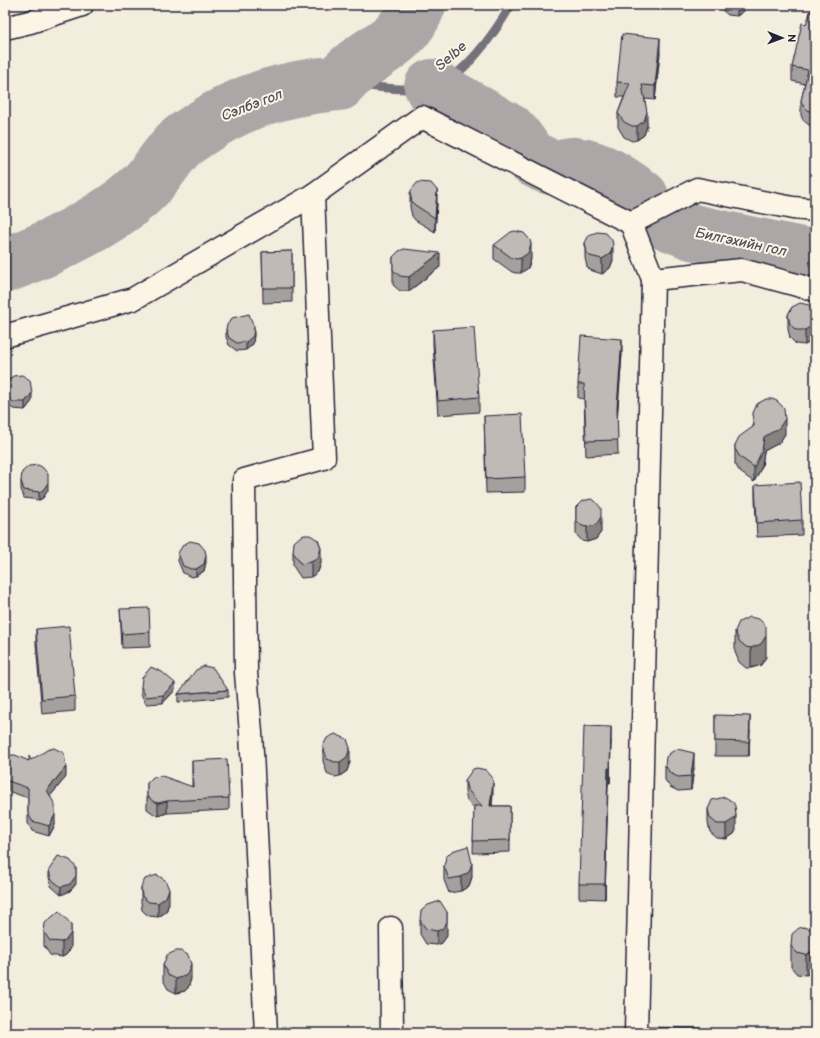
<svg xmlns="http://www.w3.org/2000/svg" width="820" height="1038" font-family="'Balsamiq Sans',sans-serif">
<rect width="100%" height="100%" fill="#f3edde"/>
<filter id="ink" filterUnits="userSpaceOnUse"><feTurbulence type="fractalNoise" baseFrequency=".025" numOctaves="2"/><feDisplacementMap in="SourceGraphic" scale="8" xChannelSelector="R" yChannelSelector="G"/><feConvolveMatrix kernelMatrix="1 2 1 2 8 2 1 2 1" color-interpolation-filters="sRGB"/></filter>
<g filter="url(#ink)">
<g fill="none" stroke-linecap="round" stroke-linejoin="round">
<path stroke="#75727b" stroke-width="9" d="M 339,83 C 369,86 401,92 431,87 C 462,81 496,31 511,5"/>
<g stroke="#aca7a6" stroke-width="56">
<path d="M 432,87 L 510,132 C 520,141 524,155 537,161 C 542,164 551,168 557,168 C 563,167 569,164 575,165 C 601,168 620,182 641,197"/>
<polyline points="669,223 692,232 815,258"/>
<path d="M 5,265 C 48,250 108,221 142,189 C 156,176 165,159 178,145 C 184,139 193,134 200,129 C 244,99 287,88 339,83 C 364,51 402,48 418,5"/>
</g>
<defs>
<g id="minor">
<polyline points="631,223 697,189 793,208 815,210"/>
<polyline points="653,279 742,270 815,290"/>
<polyline points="5,336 133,299 313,195 422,117 631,223 653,279 636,1033"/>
<polyline points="391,928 392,1033"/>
<polyline points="266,1033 251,733 246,673 244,480 324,458 313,195"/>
</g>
<polyline id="tertiary" points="5,28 30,22 82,5"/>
</defs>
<use href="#minor" stroke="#22223b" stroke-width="25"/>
<use href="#tertiary" stroke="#22223b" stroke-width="25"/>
<use href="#minor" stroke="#fcf5e5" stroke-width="22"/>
<use href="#tertiary" stroke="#fcf5e5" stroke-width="22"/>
</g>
<g fill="#a4a09d" stroke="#22223b">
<polygon points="720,5 746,5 744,11 737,16 728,15 721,9"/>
<polygon points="815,5 815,126 809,125 803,120 801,115 801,101 805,84 792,81 792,67 806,24"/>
<polygon points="660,53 655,100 645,99 647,126 644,135 637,140 632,141 624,137 618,127 618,113 624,97 617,97 617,82"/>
<polygon points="410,193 437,204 435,232 415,220 412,216 410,207"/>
<polygon points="585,243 613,260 610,268 602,274 590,270 587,267 585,258"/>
<polygon points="494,245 531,259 528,268 521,273 516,273 512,272 494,259"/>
<polygon points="292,251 292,302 263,303 262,252"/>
<polygon points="393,257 440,267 409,291 400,291 393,285"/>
<polygon points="792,307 813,340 805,345 796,344 790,338 788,329 788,315"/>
<polygon points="226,329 254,334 253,344 246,350 237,351 229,345 226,337"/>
<polygon points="433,330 479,397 479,412 438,415 433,345"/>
<polygon points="622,354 617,417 618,454 586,456 584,399 578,398 578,384"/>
<polygon points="6,383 32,401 25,410 13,409 7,403"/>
<polygon points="753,413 785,434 779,443 764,451 762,466 754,482 740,472 735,464 735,445 753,427"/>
<polygon points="484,416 525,477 525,492 486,493"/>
<polygon points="21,481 48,490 43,498 39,500 24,498 21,489"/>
<polygon points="755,485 802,520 802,535 757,537 755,499"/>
<polygon points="576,507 601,532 596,539 587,542 582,541 576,534"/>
<polygon points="293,552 321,563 318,572 311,577 301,578 293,566"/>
<polygon points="178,553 206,562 204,571 196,576 191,577 183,573 178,561"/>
<polygon points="120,609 150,632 150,647 122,648"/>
<polygon points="36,629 75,696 75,711 42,714 36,644"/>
<polygon points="735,631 766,657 761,665 751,668 746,668 739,662 735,652"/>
<polygon points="141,687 175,690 163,703 146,704 141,694"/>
<polygon points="228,690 228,697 178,702 178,694"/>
<polygon points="715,715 750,730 749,756 715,756"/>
<polygon points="611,741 610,783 608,783 605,899 579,898 579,884"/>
<polygon points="323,746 350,762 347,771 340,776 335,777 327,773 323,761"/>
<polygon points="5,758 29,761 31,760 66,777 50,796 55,825 49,836 32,831 28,823 28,798 5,790"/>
<polygon points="192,761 229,798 229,810 167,813 158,816 154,814 147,809 147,783 192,787"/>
<polygon points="665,765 694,768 691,790 678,791 670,787 665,780"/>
<polygon points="465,780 493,794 492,806 510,806 510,852 473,853 474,809 467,801 465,792"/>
<polygon points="708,809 736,830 734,834 726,839 717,838 710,832 708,823"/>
<polygon points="444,866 472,877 469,886 461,891 449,893 444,880"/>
<polygon points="49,870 76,884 70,891 61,895 51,886 49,877"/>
<polygon points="141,887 169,903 166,912 158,917 149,916 146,914 142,910 141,902"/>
<polygon points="420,920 447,936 442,943 437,945 426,944 420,934"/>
<polygon points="44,932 71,948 66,955 62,957 50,955 44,946"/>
<polygon points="815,934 815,970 806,975 797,974 791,967 791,946"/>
<polygon points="163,965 191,979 188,988 185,991 176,993 168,989 163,980"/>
</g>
<g fill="#86827f" stroke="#22223b">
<polygon points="737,5 746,5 744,11 737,16"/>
<polygon points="660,38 660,53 655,100 655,86"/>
<polygon points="647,112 647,126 644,135 637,140 637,126"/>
<polygon points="437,190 437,204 435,232 435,218"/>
<polygon points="531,244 531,259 528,268 521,273 521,258"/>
<polygon points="613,245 613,260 610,268 602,274 602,259"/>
<polygon points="440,253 440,267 409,291 409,277"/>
<polygon points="815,318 815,333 813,340 805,345 805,330"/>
<polygon points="254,327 254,334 253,344 246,350 246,342"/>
<polygon points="622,339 622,354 617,422 617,408"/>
<polygon points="32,393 32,401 25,410 25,402"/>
<polygon points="785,419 785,434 779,443 764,451 762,466 754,482 754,467 764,437"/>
<polygon points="48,483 48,490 43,498 39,500 39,492"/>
<polygon points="601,517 601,532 596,539 587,542 587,527"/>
<polygon points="6,529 6,536 5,538 5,531"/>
<polygon points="321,548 321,563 318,572 311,577 311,562"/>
<polygon points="206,555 206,562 204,571 196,576 196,569"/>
<polygon points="766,636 766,657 761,665 751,668 751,648"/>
<polygon points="175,683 175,690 163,703 163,695"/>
<polygon points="750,716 750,730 749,756 749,742"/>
<polygon points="611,727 611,741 610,783 610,769"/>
<polygon points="350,748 350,762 347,771 340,776 340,762"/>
<polygon points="694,753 694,768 691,790 691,776"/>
<polygon points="66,767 66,777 47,800 47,790"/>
<polygon points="608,768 608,783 605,899 605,884"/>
<polygon points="493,782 493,794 490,819 490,806"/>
<polygon points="167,801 167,813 158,816 158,803"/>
<polygon points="55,815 55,825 49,836 49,826"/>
<polygon points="736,815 736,830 734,834 726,839 726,824"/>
<polygon points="472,863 472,877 469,886 461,891 461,877"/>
<polygon points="76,867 76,884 70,891 61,895 61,887"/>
<polygon points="169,889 169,903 166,912 158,917 158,903"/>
<polygon points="447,912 447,936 442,943 437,945 437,931"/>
<polygon points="71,924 71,948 66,955 62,957 62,942"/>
<polygon points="815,949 815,970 806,975 806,955"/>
<polygon points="191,964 191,979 188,988 185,991 176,993 176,979"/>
</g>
<g fill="#bfbab6" stroke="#22223b">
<polygon points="813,5 815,5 815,112 809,111 803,105 801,101 808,70 792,67 802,23 806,24"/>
<polygon points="622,34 660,38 655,86 642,85 647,112 644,121 637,126 632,126 624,122 618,113 630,83 617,82"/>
<polygon points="418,182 431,183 437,190 435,218 415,205 412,202 410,193 412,189"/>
<polygon points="515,231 524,233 530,240 531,244 528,253 521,258 516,259 512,258 494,245 511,232"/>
<polygon points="597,232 606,233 612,240 613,245 610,254 602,259 590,256 587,253 585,243 589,235"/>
<polygon points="404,249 440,253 409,277 400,276 393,270 393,257 399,251"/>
<polygon points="292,251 292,288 263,288 262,252"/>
<polygon points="800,303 809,305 815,312 815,318 813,325 805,330 796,330 790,324 788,315 792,307"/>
<polygon points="249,314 254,327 253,336 246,342 237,343 229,338 226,329 227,325 232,318"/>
<polygon points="474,327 479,397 438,401 433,330"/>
<polygon points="581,336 622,339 617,408 618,440 586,441 584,384 578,384"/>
<polygon points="22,375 30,380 32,393 25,402 13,402 7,396 6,383 13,376"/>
<polygon points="766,399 772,399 777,401 784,408 785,419 779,428 764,437 762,451 754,467 740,457 735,449 735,445 739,437 754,426 753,413 757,404"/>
<polygon points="522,414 525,477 486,479 484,416"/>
<polygon points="38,465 42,467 48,474 48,483 43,490 39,492 24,490 21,481 22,472 29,466"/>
<polygon points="800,482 802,520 757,523 755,485"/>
<polygon points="591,499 595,501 601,508 601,517 596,525 587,527 582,526 576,520 576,507 582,501"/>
<polygon points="5,517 6,529 5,531"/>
<polygon points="305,535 310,535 318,540 321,548 318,558 311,562 301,564 293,552 294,542 301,536"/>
<polygon points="190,541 199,543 205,550 206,555 204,564 196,569 191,569 183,566 178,553 183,545"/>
<polygon points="149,608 150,632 122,634 120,609"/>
<polygon points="749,617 759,619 766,626 766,636 761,644 751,648 746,647 739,641 735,631 739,622"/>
<polygon points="69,626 75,696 42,699 36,629"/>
<polygon points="204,666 213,668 228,690 178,694 196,670"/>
<polygon points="151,667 162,672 175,683 163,695 146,697 141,687 142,678"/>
<polygon points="715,715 750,716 749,742 715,741"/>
<polygon points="584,726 611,727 610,769 608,768 605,884 579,884"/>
<polygon points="335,734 347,739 350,748 347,757 340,762 335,762 327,759 323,746 327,738"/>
<polygon points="54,748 64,753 66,767 47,790 55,805 55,815 49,826 32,821 28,813 28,788 5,780 5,758 11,755 15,755 29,761 29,756 31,760 47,750"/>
<polygon points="677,749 694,753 691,776 678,777 670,773 665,765 666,757 670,753"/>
<polygon points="227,759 229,798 167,801 158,803 154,802 147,796 147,783 153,777 162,776 193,787 192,761"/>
<polygon points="477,768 486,770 492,777 493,782 490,806 510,806 510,840 473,841 474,806 482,806 467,789 465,780 473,769"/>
<polygon points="725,797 733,802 735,806 736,815 734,819 726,824 717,824 710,818 708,809 712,800"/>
<polygon points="468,846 472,863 469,872 461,877 449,879 444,866 446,857 452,851"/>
<polygon points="58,856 70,860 76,867 76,876 70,884 61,887 51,879 49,870"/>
<polygon points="157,875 165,880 169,889 166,897 158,903 149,902 146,900 142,896 141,887 145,879"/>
<polygon points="440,901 447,912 447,922 442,929 437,931 426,929 420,920 421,911 428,905"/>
<polygon points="59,911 71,924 71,933 66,940 62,942 50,941 44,932 45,923"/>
<polygon points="803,927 812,929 815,934 815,949 806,955 797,953 791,946 792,934 799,928"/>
<polygon points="176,951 181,951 188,955 191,964 188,973 185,976 176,979 168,975 163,965 167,955"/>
<polygon points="645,1027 701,1028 701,1033 645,1033"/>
</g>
</g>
<g text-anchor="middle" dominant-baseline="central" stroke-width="4" stroke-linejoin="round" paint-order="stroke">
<g font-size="14" font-style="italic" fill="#525160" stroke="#fcf5e5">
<text transform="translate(451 56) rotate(-41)">Selbe</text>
<text transform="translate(252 105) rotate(-21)">Сэлбэ гол</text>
<text transform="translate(741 242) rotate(12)">Билгэхийн гол</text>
</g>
</g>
<rect width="820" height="1038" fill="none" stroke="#fcf5e5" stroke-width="20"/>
<rect x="10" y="10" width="800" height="1018" fill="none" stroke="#22223b" stroke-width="1.5" filter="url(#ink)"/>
<g transform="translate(782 38) rotate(91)" stroke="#fcf5e5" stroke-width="3" paint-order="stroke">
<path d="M0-3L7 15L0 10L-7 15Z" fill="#22223b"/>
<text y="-6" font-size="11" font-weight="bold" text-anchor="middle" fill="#22223b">N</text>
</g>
</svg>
